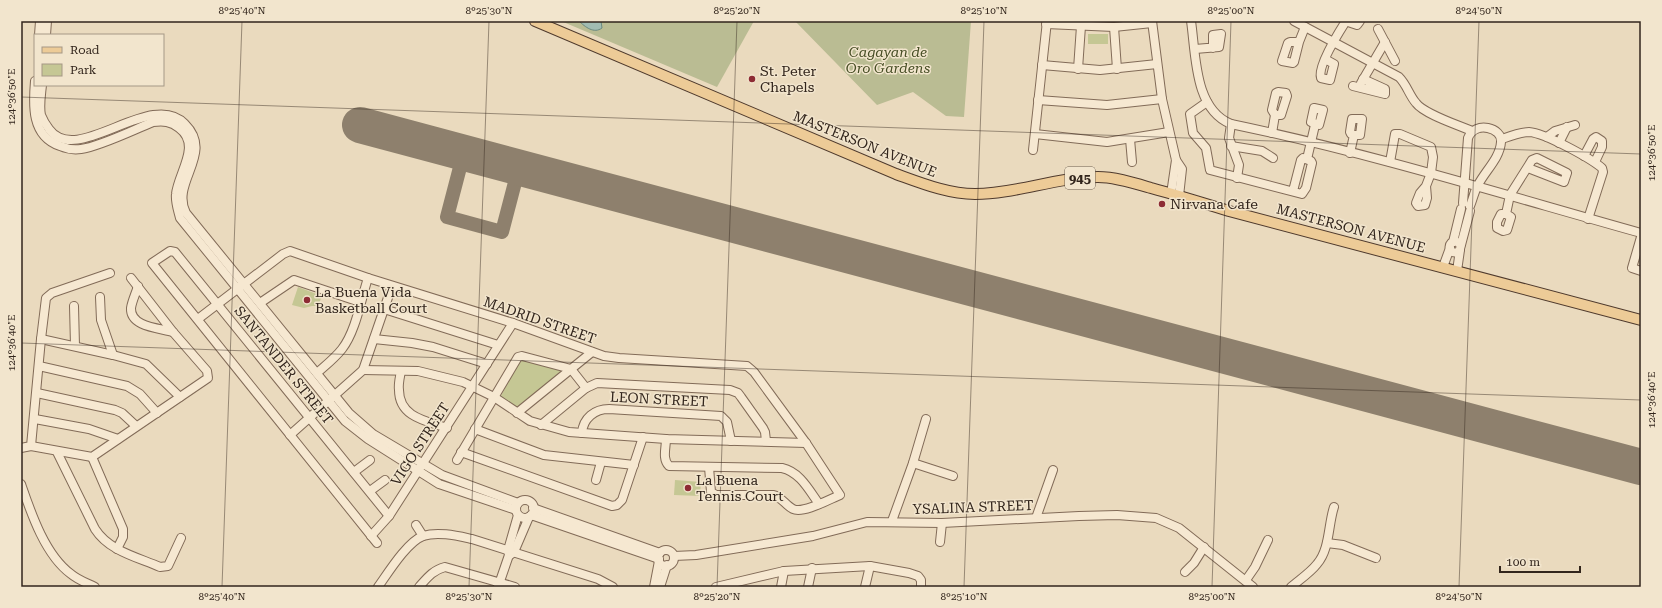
<svg xmlns="http://www.w3.org/2000/svg" width="1662" height="608" font-family="'Roboto Serif',serif">
<rect width="100%" height="100%" fill="#eadabe"/>
<g fill="#c5c794">
<rect x="1088" y="34" width="20" height="10"/>
<polygon points="298,287 322,296 318,306 312,306 304,308 292,305"/>
<polygon points="520,358 564,370 517,410 500,398"/>
<polygon points="675,480 701,482 700,496 674,495"/>
</g>
<g fill="#babc93">
<polygon points="561,21 754,21 717,87"/>
<polygon points="795,21 971,21 964,117 946,116 913,92 877,105"/>
</g>
<path fill="#a1bcb2" stroke="#6a897f" d="M 579,21 L 601,21 L 602,28 C 594,34 585,27 579,21 Z"/>
<g fill="none" stroke-linecap="round" stroke-linejoin="round">
<polyline stroke="#8e806d" stroke-width="14" points="464,152 447,217 502,232 519,167"/>
<polyline stroke="#8e806d" stroke-width="36" points="360,125 1641,467"/>
<defs>
<g id="minor">
<polyline points="1152,21 1162,99 1176,160 1171,194"/>
<path d="M 1191,21 C 1196,55 1194,109 1231,124 C 1370,153 1505,195 1641,233"/>
<path d="M 1294,21 L 1399,77 C 1407,85 1409,95 1416,103 C 1424,114 1458,125 1472,131"/>
<polyline points="1345,21 1357,25 1360,21"/>
<polyline points="1046,24 1114,27 1152,23"/>
<polyline points="1114,27 1117,69"/>
<polyline points="1378,29 1395,61"/>
<polyline points="39,35 40,21"/>
<polyline points="46,35 47,21"/>
<polyline points="1299,42 1290,42 1288,43 1282,61 1293,63 1294,62 1299,42 1305,27"/>
<polyline points="1195,49 1219,47 1221,34 1213,35 1213,48"/>
<path d="M 1325,59 L 1334,64 L 1330,80 L 1321,78 C 1317,67 1339,32 1346,21"/>
<polyline points="1042,65 1100,70 1157,64"/>
<polyline points="1078,69 1081,26"/>
<path d="M 35,81 C 33,105 31,136 60,146 C 67,149 74,150 81,149 C 101,146 133,130 153,122 C 163,121 171,121 179,128 C 202,145 178,173 176,194 C 175,202 178,210 180,218 L 345,421 L 368,439 L 439,484 L 516,510"/>
<polyline points="1361,83 1385,42"/>
<path d="M 42,85 C 41,95 39,106 41,115 C 43,120 46,125 49,129 C 77,168 151,88 185,124 C 215,154 170,182 186,213 L 349,413 L 373,434 L 442,475 L 518,503"/>
<polyline points="1353,86 1385,94 1385,89 1363,79"/>
<polyline points="1038,100 1107,105 1162,99"/>
<polyline points="1207,102 1190,114 1193,133 1206,148 1210,170 1302,194 1306,188 1312,163 1311,161 1303,158 1301,160 1293,191"/>
<polygon points="1314,108 1323,110 1319,125 1311,122"/>
<polyline points="1231,124 1229,138 1239,165 1237,178"/>
<polyline points="1272,133 1275,115 1272,110 1276,93 1278,92 1286,93 1287,96 1281,115 1275,115"/>
<polyline points="1035,134 1107,142 1169,132"/>
<polyline points="1547,137 1555,131 1575,125"/>
<polyline points="1130,139 1132,162"/>
<path d="M 1502,139 C 1510,136 1520,132 1529,132 C 1545,133 1590,158 1602,168 L 1603,172 L 1588,219"/>
<polyline points="1559,143 1567,127"/>
<polyline points="1231,146 1262,151 1273,158"/>
<polyline points="1033,150 1047,21"/>
<polyline points="1350,153 1354,135 1351,134 1350,132 1352,119 1362,119 1360,135 1354,135"/>
<polyline points="1584,156 1593,139 1596,137 1602,141 1602,147 1595,162"/>
<polyline points="1307,159 1315,125"/>
<polyline points="1176,160 1182,169 1179,196"/>
<polyline points="1390,162 1395,134 1400,134 1431,147 1433,157 1431,173 1426,186 1420,193 1416,203 1418,206 1425,205 1427,198 1426,186"/>
<path d="M 1463,203 L 1468,138 C 1475,120 1503,128 1501,142 C 1500,158 1485,171 1478,185 C 1474,192 1473,199 1470,206"/>
<polyline points="1506,214 1511,217 1507,230 1503,231 1497,228 1497,222 1501,214 1506,214 1510,195 1532,160 1537,158 1567,173 1564,182 1528,168"/>
<polyline points="1641,237 1632,268 1641,271"/>
<circle cx="1455" cy="247" r="5.5"/>
<polyline points="1453,242 1461,209"/>
<polyline points="1461,245 1470,211"/>
<polyline points="1443,267 1450,248"/>
<polyline points="1457,271 1460,250"/>
<path d="M 138,286 C 136,293 132,301 131,308 C 130,327 159,328 173,332"/>
<polyline points="100,297 101,320 113,355"/>
<polyline points="260,303 294,280 360,302"/>
<polyline points="74,306 75,346"/>
<polyline points="384,309 498,345"/>
<path d="M 198,319 L 283,254 L 290,251 L 368,278 L 513,323 L 604,356 L 619,358 L 747,366 L 754,372 L 806,443 L 840,495 C 830,499 803,514 793,509 C 785,505 782,497 773,495 L 716,495 L 711,492 L 709,467"/>
<polyline points="41,339 113,355 146,364 180,397"/>
<polyline points="374,339 412,343 433,347 487,364"/>
<polyline points="39,366 127,386 140,394 157,413"/>
<polyline points="363,370 418,371 463,382 494,397 530,421 569,432 666,439 806,443"/>
<path d="M 401,371 C 400,377 398,384 399,390 C 399,417 426,421 447,428"/>
<path d="M 317,373 C 326,365 335,358 342,349 C 356,331 361,299 368,278"/>
<polyline points="37,393 115,410 122,413 136,426"/>
<polyline points="517,413 592,352"/>
<polyline points="35,419 89,429 118,439"/>
<polyline points="541,425 586,388 597,383 730,390 738,393 741,397 763,428 765,432 766,441"/>
<polyline points="475,429 544,455 634,465"/>
<path d="M 582,433 C 583,418 595,409 609,409 L 721,416 L 727,422 L 731,441"/>
<polyline points="290,435 363,370 392,286"/>
<path d="M 666,439 C 666,448 662,459 669,466 L 782,468 C 800,472 809,490 819,504"/>
<polyline points="31,446 92,457 208,378 207,371 173,332 131,278"/>
<polyline points="21,448 31,446 41,339 46,298 52,293 110,273"/>
<path d="M 57,452 L 95,529 C 109,551 137,557 160,567 L 168,566 L 181,538"/>
<polyline points="461,452 612,506 617,505 622,500 643,437"/>
<polyline points="92,457 123,529 123,537 117,549"/>
<polyline points="457,460 518,357 522,356 571,369 586,388"/>
<polyline points="913,463 953,476"/>
<polyline points="354,472 370,460"/>
<polyline points="596,480 601,462"/>
<path d="M 21,484 C 31,513 45,555 71,574 C 78,580 87,583 95,587"/>
<polyline points="370,491 385,480"/>
<circle cx="525" cy="509" r="9"/>
<polyline points="533,508 660,553"/>
<polyline points="531,515 659,559"/>
<polyline points="1036,518 1053,470"/>
<polyline points="892,521 913,463 926,419"/>
<polyline points="416,525 423,536"/>
<polyline points="371,536 389,516 513,323"/>
<polyline points="940,542 942,523"/>
<polyline points="377,543 152,263 170,251 175,252 389,516"/>
<polyline points="1327,543 1343,545 1376,558"/>
<circle cx="666" cy="558" r="8"/>
<polyline points="510,555 514,552 529,517"/>
<polyline points="674,556 696,555 813,536 867,522 942,523 1079,516 1117,515 1156,518 1179,528 1253,587"/>
<polyline points="1185,572 1194,563 1204,547"/>
<polyline points="1246,580 1255,567 1268,540"/>
<path d="M 378,587 C 388,573 407,542 423,536 C 438,531 458,536 472,539 L 598,579 L 613,587"/>
<path d="M 419,587 C 427,578 433,570 445,567 L 515,587"/>
<polyline points="498,587 509,555 508,550 518,515"/>
<polyline points="654,587 659,561"/>
<polyline points="660,587 667,565"/>
<polyline points="716,587 784,571 870,566 909,573 918,576 921,580 921,587"/>
<polyline points="781,587 784,571"/>
<polyline points="808,587 812,568"/>
<polyline points="865,587 870,566"/>
<path d="M 1291,587 C 1299,580 1310,573 1317,564 C 1330,549 1328,525 1334,507"/>
</g>
<path id="major" d="M 535,21 L 896,174 C 921,183 948,194 975,194 C 1016,194 1056,177 1098,177 C 1115,177 1134,183 1151,188 C 1177,195 1203,203 1229,211 L 1641,320"/>
</defs>
<use href="#minor" stroke="#826b58" stroke-width="10"/>
<use href="#major" stroke="#4f3a2d" stroke-width="12"/>
<use href="#minor" stroke="#f6e8d1" stroke-width="8"/>
<use href="#major" stroke="#edcb97" stroke-width="10"/>
</g>
<path fill="none" stroke="#32251c" stroke-width="1" stroke-opacity="0.45" d="M 21,97 L 1641,154M 21,343 L 1641,400M 222,587 L 242,21M 469,587 L 489,21M 717,587 L 737,21M 964,587 L 984,21M 1212,587 L 1231,21M 1459,587 L 1479,21"/>
<g fill="#8d2c34" stroke="#f2e5cd" stroke-width="1.5">
<circle cx="752" cy="79" r="4"/>
<circle cx="1162" cy="204" r="4"/>
<circle cx="307" cy="300" r="4"/>
<circle cx="688" cy="488" r="4"/>
</g>
<g text-anchor="middle" dominant-baseline="central" stroke-width="3" stroke-linejoin="round" paint-order="stroke">
<rect fill="#f2e5cd" stroke="#6c5f51" stroke-width="1" x="1065" y="167" width="30" height="22" rx="3"/>
<g font-size="13" font-weight="bold" fill="#32251c">
<text x="1080" y="178">945</text>
</g>
<g font-size="14" font-style="italic" fill="#464d24" stroke="#f2e5cd">
<text x="888" y="52">Cagayan de<tspan x="888" dy="16">Oro Gardens</tspan></text>
</g>
<g font-size="14" fill="#32251c" stroke="#f2e5cd" text-anchor="start">
<text x="760" y="71">St. Peter<tspan x="760" dy="16">Chapels</tspan></text>
<text x="1170" y="204">Nirvana Cafe</text>
<text x="315" y="292">La Buena Vida<tspan x="315" dy="16">Basketball Court</tspan></text>
<text x="696" y="480">La Buena<tspan x="696" dy="16">Tennis Court</tspan></text>
</g>
<g font-size="14" fill="#32251c" stroke="#f2e5cd">
<text transform="translate(865 144) rotate(22)">MASTERSON AVENUE</text>
<text transform="translate(1351 228) rotate(15)">MASTERSON AVENUE</text>
<text transform="translate(540 320) rotate(19)">MADRID STREET</text>
<text transform="translate(284 365) rotate(51)">SANTANDER STREET</text>
<text transform="translate(659 399) rotate(3)">LEON STREET</text>
<text transform="translate(420 444) rotate(-57)">VIGO STREET</text>
<text transform="translate(973 507) rotate(-2)">YSALINA STREET</text>
</g>
</g>
<rect width="1662" height="608" fill="none" stroke="#f2e5cd" stroke-width="44"/>
<rect x="34" y="34" width="130" height="52" fill="#f2e5cd" stroke="#a59886"/>
<rect x="42" y="47" width="20" height="6" fill="#edcb97" stroke="#a59886"/>
<text x="70" y="54" font-size="12" fill="#32251c">Road</text>
<rect x="42" y="64" width="20" height="12" fill="#c5c794" stroke="#a59886"/>
<text x="70" y="74" font-size="12" fill="#32251c">Park</text>
<path d="M1500 566v6h80v-6" fill="none" stroke="#32251c" stroke-width="2"/>
<text x="1506" y="566" font-size="12" fill="#32251c" stroke="#f2e5cd" stroke-width="3" paint-order="stroke">100 m</text>
<rect x="22" y="22" width="1618" height="564" fill="none" stroke="#32251c" stroke-width="1.5"/>
<g font-size="10" text-anchor="middle" fill="#32251c">
<text x="242" y="14">8°25'40"N</text>
<text x="489" y="14">8°25'30"N</text>
<text x="737" y="14">8°25'20"N</text>
<text x="984" y="14">8°25'10"N</text>
<text x="1231" y="14">8°25'00"N</text>
<text x="1479" y="14">8°24'50"N</text>
<text transform="translate(11 97) rotate(-90)" y="4">124°36'50"E</text>
<text transform="translate(1651 153) rotate(-90)" y="4">124°36'50"E</text>
<text transform="translate(11 343) rotate(-90)" y="4">124°36'40"E</text>
<text transform="translate(1651 400) rotate(-90)" y="4">124°36'40"E</text>
<text x="222" y="600">8°25'40"N</text>
<text x="469" y="600">8°25'30"N</text>
<text x="717" y="600">8°25'20"N</text>
<text x="964" y="600">8°25'10"N</text>
<text x="1212" y="600">8°25'00"N</text>
<text x="1459" y="600">8°24'50"N</text>
</g>
</svg>
